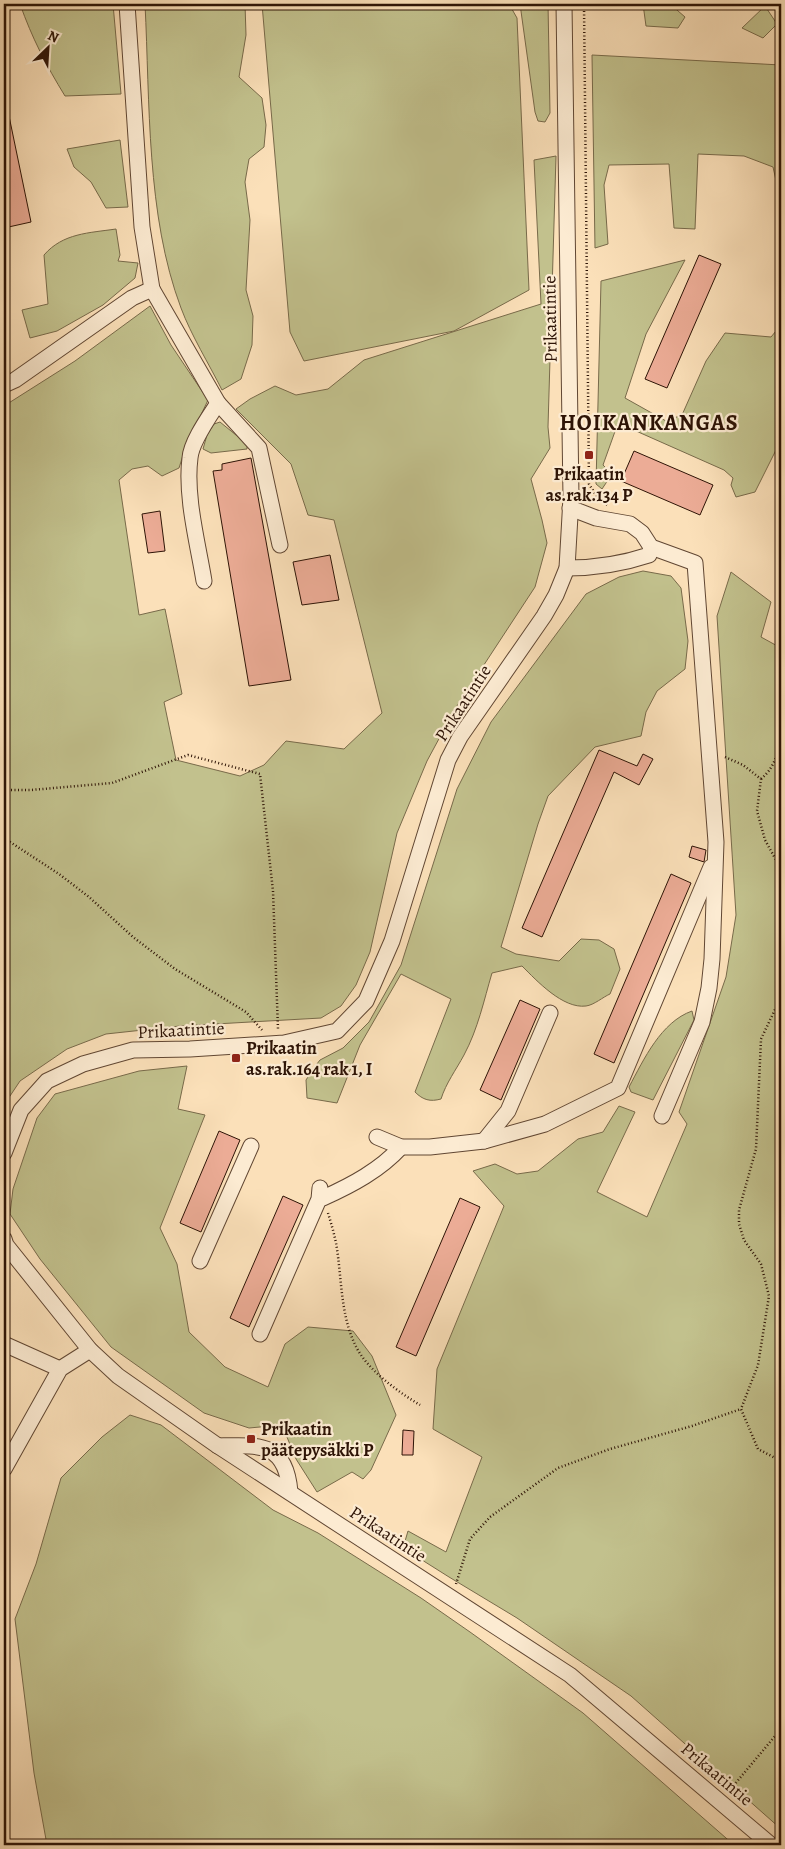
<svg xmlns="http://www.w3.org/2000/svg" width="785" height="1849" font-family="Alegreya,serif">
<rect width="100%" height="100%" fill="#fbe0b9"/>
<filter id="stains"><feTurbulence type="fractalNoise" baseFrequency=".004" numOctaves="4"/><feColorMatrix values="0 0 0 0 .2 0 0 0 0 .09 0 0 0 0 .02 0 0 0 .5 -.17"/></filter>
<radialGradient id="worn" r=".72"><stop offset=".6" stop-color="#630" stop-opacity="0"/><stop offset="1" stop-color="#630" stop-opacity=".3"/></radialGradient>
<g fill="#c2c18d" stroke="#786a4a">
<path d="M 20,4 L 113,4 L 121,94 L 65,96 C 46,65 32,38 20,4 Z"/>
<path d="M 145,4 L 245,4 L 246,35 L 239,77 L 262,98 L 266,125 L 264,147 L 249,159 L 245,182 L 250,220 L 246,290 L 253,316 L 252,345 L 241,379 L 222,390 C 209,364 191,335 181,308 C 146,215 150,102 145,4 Z"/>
<polygon points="262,4 509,4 517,18 529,290 454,331 304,361 290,332"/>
<polygon points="520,4 548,4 550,113 545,122 538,121 535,112"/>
<polygon points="643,4 670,4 685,17 678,28 646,26"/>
<polygon points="765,6 777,24 763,38 742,28"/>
<polygon points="592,55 781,65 781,203 773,167 744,156 698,154 695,229 674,228 669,164 609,165 604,185 608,244 595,248"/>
<polygon points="120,140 128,207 106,208 91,182 74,167 67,149"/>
<polygon points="556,156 548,427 550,448 531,479 542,520 547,543 535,587 455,709 427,761 397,833 370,952 356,985 341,1006 321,1018 180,1026 106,1034 67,1049 20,1081 4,1105 4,406 75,361 150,306 171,345 208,400 185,449 179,468 162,476 148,466 132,469 119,480 139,615 165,609 182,694 164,702 176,760 240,776 264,765 286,741 344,749 382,713 334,520 308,515 291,464 236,409 250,399 275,386 296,395 328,389 364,360 541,304 534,160"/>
<path d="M 116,229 L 120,255 L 118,261 L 138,263 L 135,278 L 103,305 L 57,331 L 30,338 L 22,310 L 48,304 L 44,255 C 63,233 89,233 116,229 Z"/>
<polygon points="685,260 646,334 625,398 666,421 682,415 706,361 725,333 771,337 781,325 781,440 755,492 736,497 731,485 733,478 724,470 618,423 603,465 612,474 602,489 596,484 601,281"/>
<polygon points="220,422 247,444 247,449 211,453 203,449 207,435 214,424"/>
<path d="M 643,571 L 671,576 L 681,588 L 688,641 L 685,669 L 657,691 L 646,712 L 641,736 L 595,747 L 548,796 L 538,824 L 501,947 L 516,954 L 559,961 L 581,939 L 599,940 L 614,949 L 620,969 L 610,994 C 603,997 594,1005 586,1006 C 563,1009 537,981 522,966 L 492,973 C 484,1000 478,1029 464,1055 C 456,1070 446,1083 441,1099 C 430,1102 423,1100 415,1092 L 451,999 L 401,974 L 360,1045 L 337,1103 L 307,1098 L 306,1080 L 313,1069 L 320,1060 L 343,1048 L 369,1022 L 401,965 L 457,789 L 491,722 L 586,594 L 619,577 Z"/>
<polygon points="731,572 771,602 761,637 781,648 781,1829 631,1696 517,1618 449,1577 403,1548 408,1531 446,1552 482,1457 433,1429 437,1369 504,1206 473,1171 495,1164 517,1174 538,1171 578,1139 603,1132 619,1106 635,1112 597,1192 647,1217 687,1124 679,1112 726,977 736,915 717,616"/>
<path d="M 692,1011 L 694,1020 L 653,1100 L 631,1092 L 629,1087 C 644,1059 661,1022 692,1011 Z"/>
<polygon points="187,1066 178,1109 205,1115 160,1228 177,1264 189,1332 225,1367 268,1387 285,1344 308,1327 353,1331 372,1356 396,1415 371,1470 363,1479 352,1472 317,1492 296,1459 282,1425 249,1428 204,1413 111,1347 40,1259 10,1214 13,1189 37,1118 55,1094 139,1071"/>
<polygon points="130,1415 161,1425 273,1510 318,1533 421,1598 470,1632 583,1713 734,1845 47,1845 34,1773 15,1619 36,1564 61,1478 102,1437"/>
</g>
<g fill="#ecac96" stroke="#2e1406">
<polygon points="9,116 31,222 4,228 4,117"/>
<polygon points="699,255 721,264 667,388 645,379"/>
<polygon points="634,451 713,485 700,515 621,481"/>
<polygon points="251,458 291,680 249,686 213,471 222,470 222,464"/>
<polygon points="160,511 165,551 148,553 142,514"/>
<polygon points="330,555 339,600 302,605 293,562"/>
<polygon points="599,750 637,766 643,754 653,759 639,785 614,772 542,937 522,928"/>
<polygon points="692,846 706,850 704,862 689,857"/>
<polygon points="671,874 691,883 614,1063 594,1054"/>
<polygon points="520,1000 540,1009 501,1100 480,1090"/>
<polygon points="219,1131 240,1140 201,1232 180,1223"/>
<polygon points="283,1196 303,1205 249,1327 230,1318"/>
<polygon points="460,1198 480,1207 416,1356 396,1347"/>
<polygon points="403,1430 414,1431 413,1455 402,1455"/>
</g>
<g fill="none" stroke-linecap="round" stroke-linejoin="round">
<defs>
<g id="minor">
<polyline points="127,4 142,227 152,289"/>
<polyline points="4,385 15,380 132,298 152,289 218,403 259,448 280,545"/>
<polyline points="570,508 596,518 630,524 642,533 651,547 695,563 716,842 712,959 709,988 702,1022 662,1116"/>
<path d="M 567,568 C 596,568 622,564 649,555 L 651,547"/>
<path d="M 204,581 C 198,544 185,496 190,458 C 191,442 209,417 218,403"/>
<polyline points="377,1137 401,1147 430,1147 484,1141 545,1124 618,1088 711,867"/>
<polyline points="484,1141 508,1111 550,1013"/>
<polyline points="4,1153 21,1110 47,1081 83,1064 133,1050 190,1049 284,1043 337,1031 366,1001 392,941 448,760 460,737 544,616 556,595 567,568 571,498 564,4"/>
<path d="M 323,1198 C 352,1185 380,1170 401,1147"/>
<polyline points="4,1239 6,1245 90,1350 118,1376 218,1446 570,1675 771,1845"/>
<polyline points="200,1261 251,1146"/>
<polyline points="260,1334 319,1199 320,1188"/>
<polyline points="4,1344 60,1369"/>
<path d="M 218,1446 C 260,1445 286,1442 290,1492"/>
<polyline points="4,1469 60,1369 90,1350"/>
</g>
</defs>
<use href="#minor" stroke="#614733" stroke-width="17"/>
<g stroke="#2e1406" stroke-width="2.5" stroke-dasharray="1 2.5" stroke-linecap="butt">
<polyline points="584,4 589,484 597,497 607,505"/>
<polyline points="725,757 743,765 761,779 757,811 765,840 781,869"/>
<path d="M 761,779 C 777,765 778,751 781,731"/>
<polyline points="4,790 31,790 112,783 188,755 260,774 273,891 278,1029"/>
<polyline points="4,838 59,874 89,897 133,937 175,969 246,1012 262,1030"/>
<polyline points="781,922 777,948 781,990"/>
<polyline points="781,997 761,1039 756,1149 739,1210 739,1224 744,1240 761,1264 769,1296 758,1365 741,1409 758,1449 781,1461"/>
<path d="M 328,1213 C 331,1223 334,1233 336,1243 C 343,1282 339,1332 368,1364 C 382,1380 402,1394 420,1405"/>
<polyline points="456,1584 470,1539 490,1517 558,1468 610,1449 692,1426 741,1409"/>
<polyline points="729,1791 781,1729"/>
</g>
<use href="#minor" stroke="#fcebd2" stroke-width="15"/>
</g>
<g fill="#8f2418" stroke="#fcebd2" stroke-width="2">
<rect x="584" y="450" width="10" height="10" rx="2.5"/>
<rect x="231" y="1053" width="10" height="10" rx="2.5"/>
<rect x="246" y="1434" width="10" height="10" rx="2.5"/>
</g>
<g text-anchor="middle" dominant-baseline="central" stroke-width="4.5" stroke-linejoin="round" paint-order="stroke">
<g font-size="18" fill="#2e1406" stroke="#fcebd2">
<text transform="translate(550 319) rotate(-91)">Prikaatintie</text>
<text transform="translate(463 703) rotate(-57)">Prikaatintie</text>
<text transform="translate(181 1030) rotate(-3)">Prikaatintie</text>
<text transform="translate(388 1534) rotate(33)">Prikaatintie</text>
<text transform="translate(717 1774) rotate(40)">Prikaatintie</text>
</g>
<g font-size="18" font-weight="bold" fill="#2e1406" stroke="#fcebd2" text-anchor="start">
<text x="589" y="474" text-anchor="middle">Prikaatin<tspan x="589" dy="21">as.rak.134 P</tspan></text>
<text x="246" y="1048">Prikaatin<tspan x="246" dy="21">as.rak.164 rak 1, I</tspan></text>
<text x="261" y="1429">Prikaatin<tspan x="261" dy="21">päätepysäkki P</tspan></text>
</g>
<g font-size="22" font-weight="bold" letter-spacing="1" fill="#2e1406" stroke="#fcebd2">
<text x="649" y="423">HOIKANKANGAS</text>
</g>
</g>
<rect width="785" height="1849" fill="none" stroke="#fbe0b9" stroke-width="20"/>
<rect x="5" y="5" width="775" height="1839" fill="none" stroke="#2e1406" stroke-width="2.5"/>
<rect x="10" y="10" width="765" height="1829" fill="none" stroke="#2e1406"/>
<g transform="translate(48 48) rotate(25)" stroke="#fcebd2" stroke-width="4" paint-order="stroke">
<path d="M0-4L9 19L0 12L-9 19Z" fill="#2e1406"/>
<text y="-8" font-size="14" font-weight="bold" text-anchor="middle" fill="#2e1406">N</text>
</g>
<rect width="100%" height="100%" filter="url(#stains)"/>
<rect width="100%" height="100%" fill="url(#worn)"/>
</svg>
